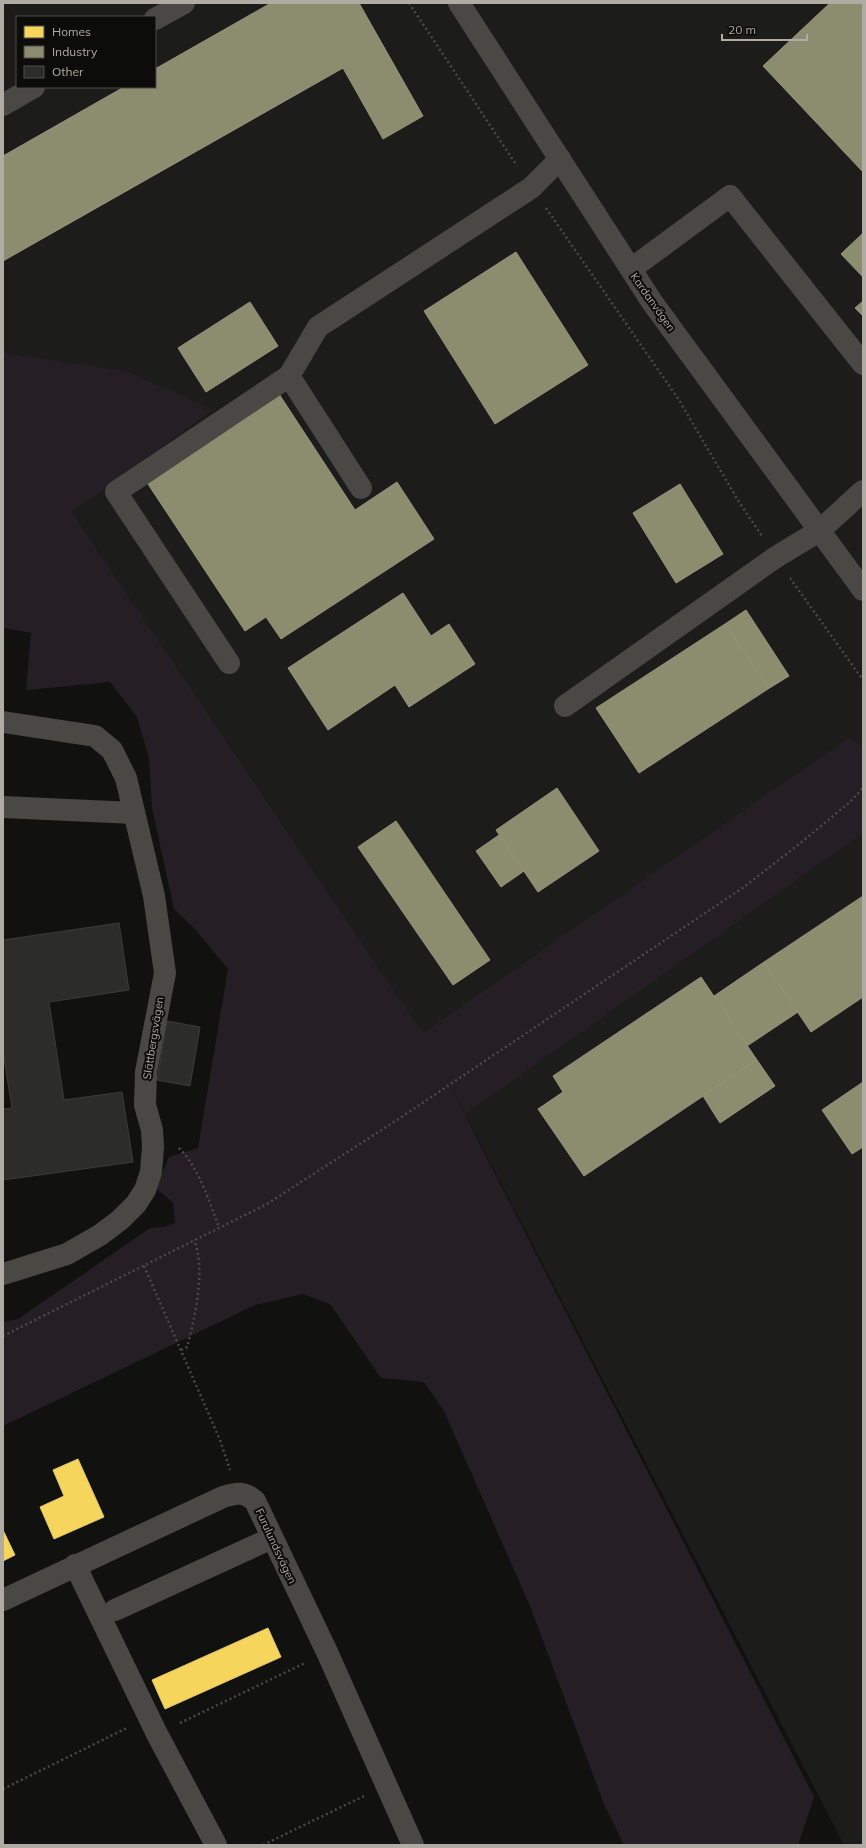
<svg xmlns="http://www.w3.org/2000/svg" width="866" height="1848" font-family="Mulish,sans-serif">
<rect width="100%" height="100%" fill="#111110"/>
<path fill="#1c1c1a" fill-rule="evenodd" d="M 3,3 L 863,3 L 863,1845 L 844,1845 L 423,1033 L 72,512 L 212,410 L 8,354 L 3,350 ZM 17,17 L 155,17 L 155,87 L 17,87 Z"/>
<polygon fill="#251f25" points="3,350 8,354 126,371 213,410 72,512 423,1033 850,737 863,748 863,833 465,1114 441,1068 814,1797 798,1845 624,1845 604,1804 530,1606 444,1411 424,1382 381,1378 330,1304 303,1294 255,1305 3,1426 3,1322 18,1319 150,1228 164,1227 175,1223 173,1203 156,1188 169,1157 198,1148 228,969 194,928 174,909 152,808 149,758 137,717 110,682 26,690 31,633 3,628"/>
<g fill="#f6d55c" stroke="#e1c871">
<polygon points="78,1459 104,1517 54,1539 40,1507 64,1496 53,1470"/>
<polygon points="3,1530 15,1555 3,1561"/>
<polygon points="268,1628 281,1657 165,1709 152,1680"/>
</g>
<g fill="#8c8c6e" stroke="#97957e">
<polygon points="271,3 359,3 423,116 383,139 343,68 3,261 3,156 124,87 155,87 155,69"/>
<polygon points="830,3 863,3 863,172 763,66"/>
<polygon points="863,233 863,277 841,254"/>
<polygon points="516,252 588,365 495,424 424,311"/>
<polygon points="863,301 863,316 855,308"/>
<polygon points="250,302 278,346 206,392 178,348"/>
<polygon points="279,394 355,510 397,482 434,539 281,639 266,617 245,631 146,481"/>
<polygon points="680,484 723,554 676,583 633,513"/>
<polygon points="403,593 431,636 449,624 475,664 409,707 395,685 328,730 288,668"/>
<polygon points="746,610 789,676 768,689 725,624"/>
<polygon points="725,624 768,689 639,773 596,708"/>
<polygon points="557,788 599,851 538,892 496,830"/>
<polygon points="396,821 490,960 453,985 358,847"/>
<polygon points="499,835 524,871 501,887 476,851"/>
<polygon points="863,896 863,997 811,1032 764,962"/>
<polygon points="764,962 798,1012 747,1046 714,996"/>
<polygon points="701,977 757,1060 584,1176 538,1109 563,1092 553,1076"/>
<polygon points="757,1060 775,1086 720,1123 703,1096"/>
<polygon points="863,1082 863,1147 852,1154 822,1110"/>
</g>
<g fill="#2c2c2b" stroke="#3d3c39">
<polygon points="119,923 129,990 49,1002 64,1100 122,1092 133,1162 3,1180 3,1109 12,1108 3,1052 3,940"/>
<polygon points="167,1021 200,1027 190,1086 157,1080"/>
</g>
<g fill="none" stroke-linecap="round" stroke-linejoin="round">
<g stroke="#4a4947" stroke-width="2.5" stroke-dasharray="2 3" stroke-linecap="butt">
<polyline points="409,3 517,166"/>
<polyline points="546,208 679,400 739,502 762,536"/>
<polyline points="790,578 863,680"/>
<path d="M 179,1148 C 199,1168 209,1201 219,1227"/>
<polyline points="144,1266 220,1440 230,1470"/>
<polyline points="3,1336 267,1204 400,1118 744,887 803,841 850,802 863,788"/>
<path d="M 181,1350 L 187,1347 C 195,1318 206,1268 194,1240"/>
<polyline points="180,1723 305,1663"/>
<polyline points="3,1789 127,1728"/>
<polyline points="263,1845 364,1796"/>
</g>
<g stroke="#494845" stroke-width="22">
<polyline points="459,3 652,302 863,590"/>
<polyline points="155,19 184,3"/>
<polyline points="3,105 34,87"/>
<polyline points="631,269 730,196 863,364"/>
<polyline points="289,376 361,488"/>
<polyline points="229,663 116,492 289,376 318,327 531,188 560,159"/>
<polyline points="565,706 776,557 819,531 863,491"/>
<polyline points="3,722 95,736 112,750 126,778 154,896 165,973 146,1072 145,1105 152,1130 153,1147 151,1172 145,1190 136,1204 120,1220 100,1235 67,1254 3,1274"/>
<polyline points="3,807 134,813"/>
<polyline points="75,1565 157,1734 216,1845"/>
<path d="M 3,1600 L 223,1497 C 236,1493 244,1491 255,1501 L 327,1652 L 413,1845"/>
<polyline points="115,1610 272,1538"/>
</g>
</g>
<g text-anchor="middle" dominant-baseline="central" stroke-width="4" stroke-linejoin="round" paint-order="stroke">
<g font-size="11" fill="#b0aba3" stroke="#0c0c0b">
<text transform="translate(653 302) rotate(55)">Kardanvägen</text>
<text transform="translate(153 1038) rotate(-81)">Slättbergsvägen</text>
<text transform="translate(276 1546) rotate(65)">Furulundsvägen</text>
</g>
</g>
<rect width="866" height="1848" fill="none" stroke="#b0aba3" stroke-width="8"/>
<rect x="16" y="16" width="140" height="72" fill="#0c0c0b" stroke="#4e4c48"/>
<rect x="24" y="26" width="20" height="12" fill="#f6d55c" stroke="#4e4c48"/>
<text x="52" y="36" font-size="12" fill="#b0aba3">Homes</text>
<rect x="24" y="46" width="20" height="12" fill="#8c8c6e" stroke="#4e4c48"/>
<text x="52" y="56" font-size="12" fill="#b0aba3">Industry</text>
<rect x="24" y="66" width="20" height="12" fill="#2c2c2b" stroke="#4e4c48"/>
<text x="52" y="76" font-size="12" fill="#b0aba3">Other</text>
<path d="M722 34v6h85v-6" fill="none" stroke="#b0aba3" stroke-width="2"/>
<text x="728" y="34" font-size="12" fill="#b0aba3" stroke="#0c0c0b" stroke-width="3" paint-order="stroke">20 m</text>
</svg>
